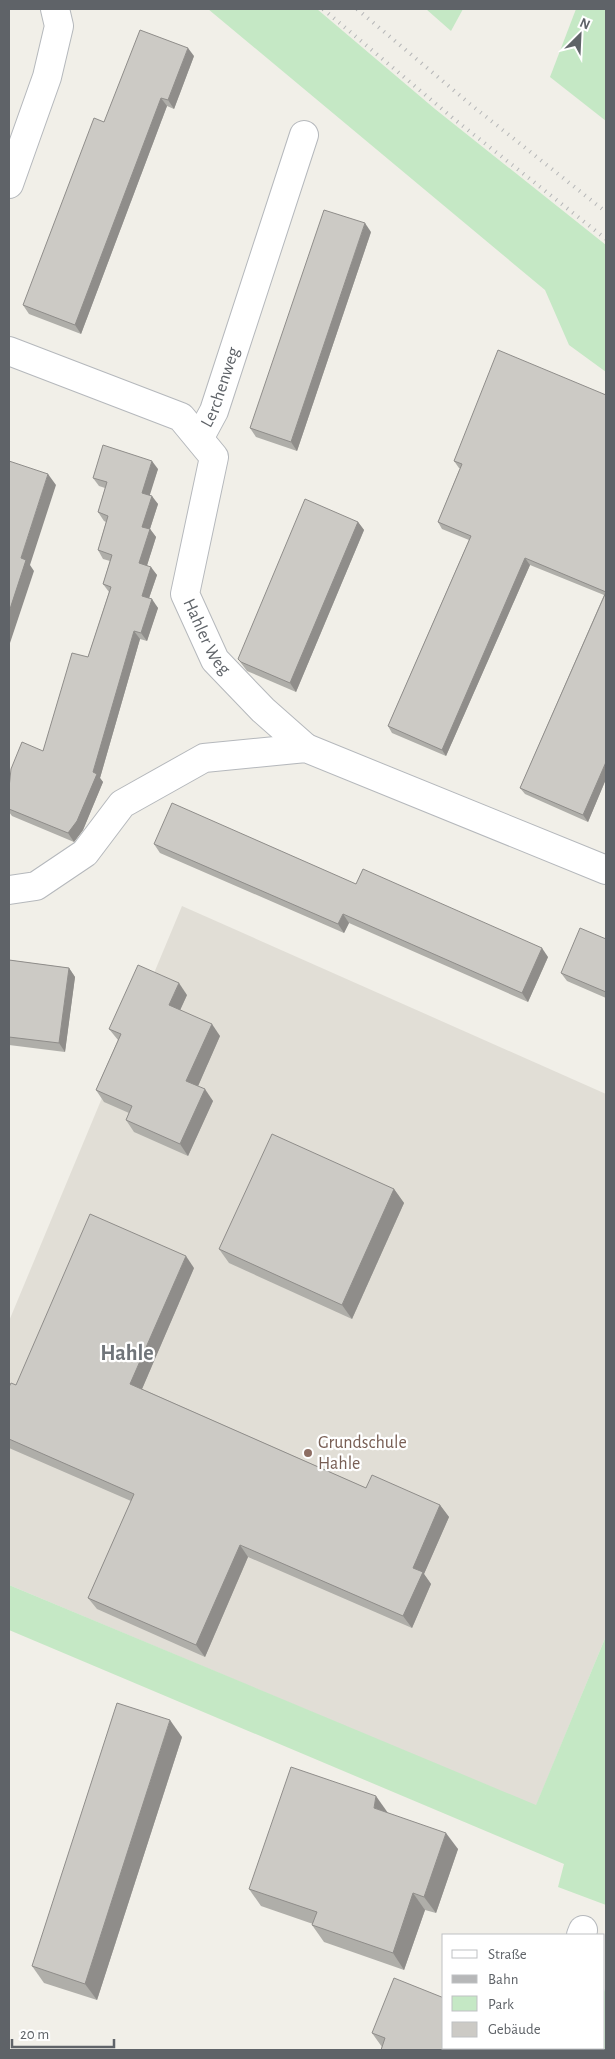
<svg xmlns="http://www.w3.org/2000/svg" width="615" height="2059" font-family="'Alegreya Sans',sans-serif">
<rect width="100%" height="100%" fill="#f1efe8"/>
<polygon fill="#e1ded6" points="182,906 606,1094 606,1636 536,1806 9,1585 9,1321"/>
<g fill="#c5e8c5">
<polygon points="208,9 317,9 435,109 606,245 606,372 569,345 545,290"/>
<polygon points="426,9 463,9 451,31"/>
<polygon points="576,9 606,9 606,121 550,77"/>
<polygon points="9,1585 536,1805 606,1636 606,1905 558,1887 564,1864 9,1630"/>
<polygon points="606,1986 606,2050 580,2050 581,2048 604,2048 604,1992"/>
</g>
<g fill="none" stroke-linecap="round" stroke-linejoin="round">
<defs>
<g id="minor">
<polyline points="9,184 47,77 59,26 55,9"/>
<path id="s1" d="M 9,351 L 181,417 L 214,457 L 185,594 L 215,660 L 263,710 L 306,748"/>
<path id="s2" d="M 200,437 L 214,411 L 304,135"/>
<polyline points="9,890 36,886 85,853 122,804 204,758 306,748 606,870"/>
<polyline points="581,1935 583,1930"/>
<polyline points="539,2050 540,2048"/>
</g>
</defs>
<use href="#minor" stroke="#b5b8bc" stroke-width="30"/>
<use href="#minor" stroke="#fff" stroke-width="28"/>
<g stroke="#b6b7b8" stroke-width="4" stroke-dasharray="1 6" stroke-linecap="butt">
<polyline points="323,9 454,119 606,239"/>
<polyline points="357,9 470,104 606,212"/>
</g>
</g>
<g fill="#afaea9">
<polygon points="194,56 174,109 167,106 81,334 29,314 23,305 104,122"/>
<polygon points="371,232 297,451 256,437 250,428"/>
<polygon points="606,395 606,779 588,822 525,794 520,788 604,595 530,565 446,756 392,733 388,726 469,540 442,529 438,522 460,468 459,468 454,461"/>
<polygon points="158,469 149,495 158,504 150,529 156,537 147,565 157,575 149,598 158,608 147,641 140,639 100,778 103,782 83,830 74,842 12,816 9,812 9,788 43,751 88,657 109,592 103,584 110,561 103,559 98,550 106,522 104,521 98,512 105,488 99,486 93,478"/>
<polygon points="358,522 364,530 296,692 247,671 238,659"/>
<polygon points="154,844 356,884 548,957 528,1002 349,923 344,933 160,853"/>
<polygon points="606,939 606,998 567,981 561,973"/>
<polygon points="9,960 69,968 75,977 65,1052 9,1045"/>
<polygon points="187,995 180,1010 220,1036 198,1086 213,1101 188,1156 134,1132 126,1120 129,1113 104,1102 96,1090 118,1040 109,1029"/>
<polygon points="394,1189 404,1203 352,1319 229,1263 219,1249"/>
<polygon points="194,1268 142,1389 366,1488 440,1505 449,1517 424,1574 431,1584 412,1628 248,1557 205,1657 97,1609 88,1598 131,1501 9,1448 9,1387 16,1385"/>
<polygon points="182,1737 97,2000 44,1983 32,1966"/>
<polygon points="388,1813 458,1849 436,1913 425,1910 404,1970 324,1942 312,1925 313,1924 261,1906 249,1889"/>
<polygon points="372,2033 444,2048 519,2048 518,2050 381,2050 382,2047"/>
</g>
<g fill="#8f8d8a">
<polygon points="188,48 194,56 174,109 168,100"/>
<polygon points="161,98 167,106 81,334 75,325"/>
<polygon points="365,223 371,232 297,451 291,442"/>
<polygon points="152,461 158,469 148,501 142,493"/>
<polygon points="48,474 56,485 30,565 34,571 9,646 9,612 21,558"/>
<polygon points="152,496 158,504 148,535 142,527"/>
<polygon points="358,522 364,530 296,692 290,683"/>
<polygon points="150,529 156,537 145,572 139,563"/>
<polygon points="525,558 530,565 446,756 442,750"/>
<polygon points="151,567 157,575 147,604 142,596"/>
<polygon points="152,599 158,608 147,641 141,633"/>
<polygon points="134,631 140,639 100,778 103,782 83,830 74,842 68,833 93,772"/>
<polygon points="606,762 606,779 588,822 583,815"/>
<polygon points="343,914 349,923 344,933 338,924"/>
<polygon points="542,948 548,957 528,1002 522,993"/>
<polygon points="69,968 75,977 65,1052 59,1043"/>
<polygon points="179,983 187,995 177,1017 169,1005"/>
<polygon points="212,1024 220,1036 195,1093 186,1081"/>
<polygon points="205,1089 213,1101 188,1156 180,1144"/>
<polygon points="394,1189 404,1203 352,1319 342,1305"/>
<polygon points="186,1256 194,1268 139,1396 130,1384"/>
<polygon points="440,1505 449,1517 424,1574 431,1584 412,1628 403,1616 413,1568"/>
<polygon points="240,1545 248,1557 205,1657 196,1645"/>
<polygon points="170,1720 182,1737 97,2000 85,1984"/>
<polygon points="376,1796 388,1813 374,1808"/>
<polygon points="446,1833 458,1849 436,1913 424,1897"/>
<polygon points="413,1893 425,1910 404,1970 393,1953"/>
<polygon points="503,2048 519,2048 518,2050 502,2050"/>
</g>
<g fill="#cccac5" stroke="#8f8d8a">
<polygon points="140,30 188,48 168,100 161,98 75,325 23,305 94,118 104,122"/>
<polygon points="324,210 365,223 291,442 250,428"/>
<polygon points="498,350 606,395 606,762 583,815 520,788 606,592 525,558 442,750 388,726 471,536 438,522 462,464 454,461"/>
<polygon points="103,445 152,461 142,493 152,496 142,527 150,529 139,563 151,567 142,596 152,599 141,633 134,631 93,772 97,774 77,821 68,833 9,809 9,788 11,769 22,742 43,751 72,653 88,657 111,587 103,584 112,555 98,550 108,516 98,512 107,482 93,478"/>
<polygon points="9,461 48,474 21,558 26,560 9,612"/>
<polygon points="305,499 358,522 290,683 241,662 238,659"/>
<polygon points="172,803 356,884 363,869 542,948 522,993 343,914 338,924 154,844"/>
<polygon points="580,928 606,939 606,992 561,973"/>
<polygon points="9,960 69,968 59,1043 9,1037"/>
<polygon points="138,965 179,983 169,1005 212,1024 186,1081 205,1089 180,1144 126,1120 132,1106 96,1090 121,1034 109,1029"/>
<polygon points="272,1134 394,1189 342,1305 219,1249"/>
<polygon points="90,1214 186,1256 130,1384 366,1488 372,1475 440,1505 413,1568 423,1572 403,1616 240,1545 196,1645 88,1598 134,1494 9,1439 9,1387 11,1383 16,1385"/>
<polygon points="117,1703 170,1720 85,1984 32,1966"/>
<polygon points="291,1767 376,1796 374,1808 446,1833 424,1897 413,1893 393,1953 312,1925 317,1912 249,1889"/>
<polygon points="394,1978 444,1998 444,2048 503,2048 502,2050 381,2050 385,2038 372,2033"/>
</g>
<circle fill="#8d6e63" stroke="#fff" stroke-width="2" cx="308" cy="1453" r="5"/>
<g text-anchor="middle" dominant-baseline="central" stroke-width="4.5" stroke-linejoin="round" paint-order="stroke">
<g font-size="18" fill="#5f6368" stroke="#fff">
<text stroke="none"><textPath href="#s2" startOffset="54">Lerchenweg</textPath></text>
<text stroke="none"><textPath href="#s1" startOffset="424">Hahler Weg</textPath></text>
</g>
<g font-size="18" fill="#785e54" stroke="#fff" text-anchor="start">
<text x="318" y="1443">Grundschule<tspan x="318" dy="21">Hahle</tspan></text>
</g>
<g font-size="22" font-weight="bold" fill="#70757a" stroke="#fff">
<text x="127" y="1353">Hahle</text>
</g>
</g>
<rect width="615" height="2059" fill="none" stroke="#5f6368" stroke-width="20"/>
<rect x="442" y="1934" width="162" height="115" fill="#ffffff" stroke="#bfc1c3"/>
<rect x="452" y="1950" width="25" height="8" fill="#ffffff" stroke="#bfc1c3"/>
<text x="488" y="1959" font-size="15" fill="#5f6368">Straße</text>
<rect x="452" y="1975" width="25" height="8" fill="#b6b7b8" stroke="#bfc1c3"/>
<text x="488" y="1984" font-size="15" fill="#5f6368">Bahn</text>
<rect x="452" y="1996" width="25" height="15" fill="#c5e8c5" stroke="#bfc1c3"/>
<text x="488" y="2009" font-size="15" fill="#5f6368">Park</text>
<rect x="452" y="2022" width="25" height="15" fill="#cccac5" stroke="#bfc1c3"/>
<text x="488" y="2034" font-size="15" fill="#5f6368">Gebäude</text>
<g transform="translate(580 35) rotate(24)" stroke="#ffffff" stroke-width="4" paint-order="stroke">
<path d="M0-4L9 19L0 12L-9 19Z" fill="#5f6368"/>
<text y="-8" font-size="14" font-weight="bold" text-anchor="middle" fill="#5f6368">N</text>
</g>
<path d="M12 2039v8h102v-8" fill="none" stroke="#5f6368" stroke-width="2.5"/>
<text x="20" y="2039" font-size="15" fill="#5f6368" stroke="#ffffff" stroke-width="4" paint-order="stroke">20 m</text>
</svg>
